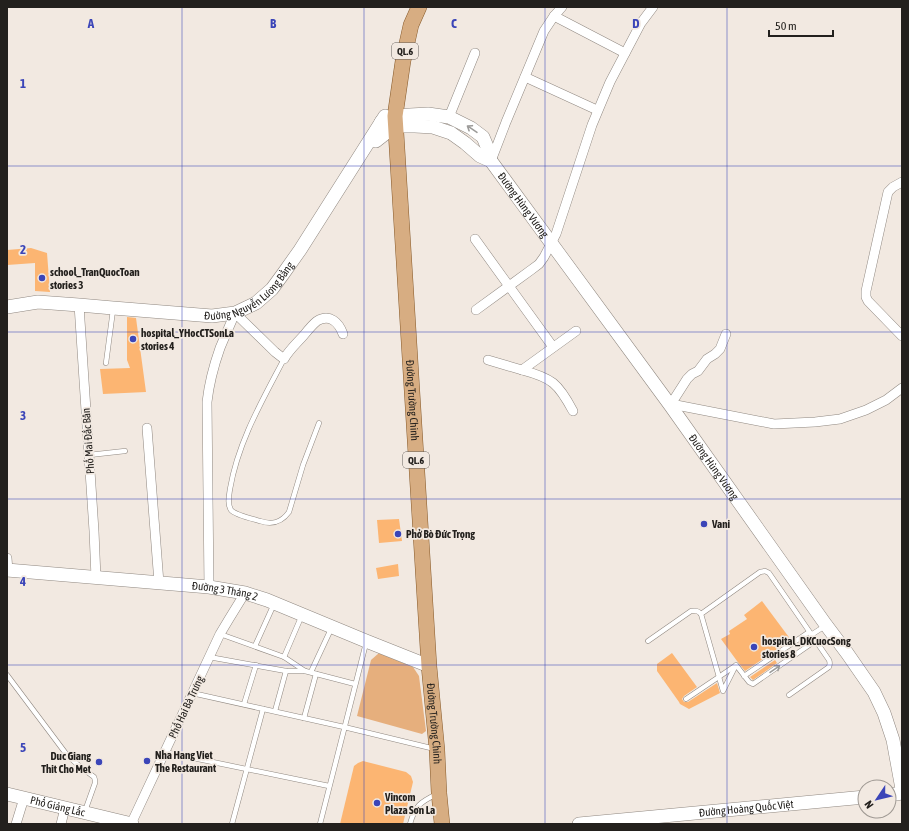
<svg xmlns="http://www.w3.org/2000/svg" width="909" height="831" font-family="'Asap Condensed',sans-serif">
<rect width="100%" height="100%" fill="#f2e9e1"/>
<polygon fill="#e6af7d" points="379,653 413,667 419,676 426,731 422,734 357,716 371,660"/>
<g fill="#fcb572">
<polygon points="31,248 47,253 50,292 35,291 35,263 7,265 7,250"/>
<polygon points="127,317 136,318 146,392 103,394 100,369 130,368 127,360"/>
<polygon points="399,519 402,541 379,543 377,520"/>
<polygon points="398,564 399,576 378,579 376,568"/>
<polygon points="762,601 791,640 745,671 737,661 721,639 730,634 729,631 747,619 744,615"/>
<polygon points="672,653 697,687 684,696 682,699 684,702 688,702 717,683 720,693 689,709 680,704 679,702 657,671 657,664"/>
<polygon points="775,660 777,663 753,680 750,677"/>
<polygon points="363,761 406,772 411,776 413,782 403,824 340,824 354,766 358,763"/>
</g>
<g fill="none" stroke-linecap="round" stroke-linejoin="round">
<defs>
<g id="lane">
<path d="M 284,359 C 262,401 238,442 230,489 C 229,496 227,504 231,510 C 235,515 253,519 260,521 C 272,525 281,523 289,512 L 303,465 L 319,423"/>
<polyline points="106,363 113,310"/>
<polyline points="89,455 125,451"/>
<polyline points="220,634 284,657 305,671 355,684"/>
<polyline points="811,635 825,626"/>
<path d="M 648,641 L 691,611 C 696,610 698,611 701,614"/>
<polyline points="255,646 274,604"/>
<polyline points="209,657 286,671 305,671"/>
<polyline points="284,657 302,615"/>
<polyline points="311,672 331,629"/>
<polyline points="7,675 67,755 77,764 94,777 95,780 95,783 85,811"/>
<polyline points="744,676 809,632"/>
<polyline points="192,693 344,727 435,749"/>
<path d="M 789,695 L 829,667 C 830,664 830,662 829,660 L 769,573 L 765,571 L 760,572 L 701,614 L 723,691 L 736,665 L 749,682 L 753,684 L 815,641"/>
<polyline points="686,699 735,666"/>
<polyline points="244,704 256,665"/>
<polyline points="275,711 286,671"/>
<polyline points="304,718 316,674"/>
<polyline points="164,752 329,786"/>
<polyline points="232,824 263,709"/>
<polyline points="320,824 366,643"/>
<path d="M 410,824 C 415,806 420,802 437,794"/>
</g>
<g id="street">
<polyline points="554,16 625,53"/>
<polyline points="525,77 597,110"/>
<polyline points="449,117 475,53"/>
<polyline points="491,161 506,122 544,31 554,16 562,7"/>
<polyline points="902,182 893,187 888,192 866,291 866,297 868,301 902,336"/>
<polyline points="475,239 553,347"/>
<polyline points="79,305 94,531 96,578"/>
<polyline points="476,310 531,270 539,264 544,257 556,234 592,125 610,82 641,23 653,7"/>
<polyline points="488,360 522,370 576,331"/>
<path d="M 522,370 C 552,378 558,383 573,411"/>
<polyline points="671,404 687,379 692,374 698,371 707,359 715,354 720,349 726,334"/>
<polyline points="670,405 671,404 774,424 815,422 840,419 866,410 886,400 902,388"/>
<polyline points="147,428 159,583"/>
<polyline points="7,558 8,571"/>
<path d="M 209,587 L 207,402 C 209,384 214,365 220,348 C 225,336 230,325 235,313 L 275,352 L 284,359 C 289,350 297,343 304,335 C 308,330 312,325 317,321 C 330,313 339,323 343,334"/>
<polyline points="16,824 24,798"/>
<polyline points="61,824 65,808"/>
<polyline points="131,824 220,634 229,619 245,593"/>
</g>
<g id="secondary">
<path id="s1" d="M 381,122 L 395,116 L 410,115 L 428,114 L 449,117 L 471,128 L 483,137 L 488,149 L 491,161 L 670,405 L 826,625 L 847,653 L 874,692 L 884,713 L 893,740 L 902,789"/>
<polyline points="376,141 395,126 415,126 433,127 451,133 465,143 480,156 491,161"/>
<path id="s2" d="M 7,307 L 38,302 L 79,305 L 113,308 L 212,316 L 235,313 L 256,303 L 272,289 L 283,274 L 300,250 L 385,116"/>
<path id="s3" d="M 7,570 L 209,587 L 245,593 L 267,600 L 366,641 L 429,666"/>
<path id="s4" d="M 7,794 L 132,824"/>
<polyline points="889,795 902,793"/>
<path id="s5" d="M 579,824 L 865,797"/>
</g>
<g id="primary">
<path id="s6" d="M 419,7 L 411,25 L 403,61 L 395,116 L 429,666 L 437,750 L 439,793 L 442,824"/>
</g>
</defs>
<use href="#lane" stroke="#908881" stroke-width="5.5"/>
<use href="#street" stroke="#908881" stroke-width="10"/>
<use href="#secondary" stroke="#908881" stroke-width="14"/>
<use href="#primary" stroke="#865929" stroke-width="16"/>
<use href="#lane" stroke="#fff" stroke-width="4.5"/>
<use href="#street" stroke="#fff" stroke-width="9"/>
<use href="#secondary" stroke="#fff" stroke-width="13"/>
<use href="#primary" stroke="#d7ad82" stroke-width="15"/>
</g>
<defs><path id="oneway-shaft" d="M-6 0H5M1.5-3L5.5 0L1.5 3" fill="none" stroke-width="1.6" stroke-linecap="round" stroke-linejoin="round"/></defs>
<g stroke="#9c9b99">
<use href="#oneway-shaft" transform="translate(472 129) rotate(-146)"/>
<use href="#oneway-shaft" transform="translate(775 669) rotate(-35)"/>
</g>
<path fill="none" stroke="#3b45b8" stroke-width="1" stroke-opacity="0.55" d="M 182,7 L 182,824M 364,7 L 364,824M 545,7 L 545,824M 727,7 L 727,824M 7,166 L 902,166M 7,332 L 902,332M 7,499 L 902,499M 7,665 L 902,665"/>
<g fill="#3b45b8" stroke="#f2e9e1" stroke-width="1.5">
<circle cx="42" cy="278" r="4"/>
<circle cx="133" cy="339" r="4"/>
<circle cx="704" cy="524" r="4"/>
<circle cx="398" cy="534" r="4"/>
<circle cx="754" cy="647" r="4"/>
<circle cx="147" cy="761" r="4"/>
<circle cx="99" cy="762" r="4"/>
<circle cx="377" cy="803" r="4"/>
</g>
<g text-anchor="middle" dominant-baseline="central" stroke-width="3.5" stroke-linejoin="round" paint-order="stroke">
<g fill="#f2e9e1" stroke="#615c58" stroke-width="1">
<rect x="392" y="43" width="26" height="16" rx="3"/>
<rect x="403" y="452" width="26" height="16" rx="3"/>
</g>
<g font-size="10" font-weight="bold" fill="#23201d">
<text x="405" y="51">QL.6</text>
<text x="416" y="460">QL.6</text>
</g>
<g font-size="11" fill="#23201d" stroke="#f2e9e1">
<text stroke="none"><textPath href="#s1" startOffset="189">Đường Hùng Vương</textPath></text>
<text stroke="none"><textPath href="#s2" startOffset="252">Đường Nguyễn Lương Bằng</textPath></text>
<text stroke="none"><textPath href="#s6" startOffset="397">Đường Trường Chinh</textPath></text>
<text transform="translate(88 441) rotate(-94)">Phố Mai Đắc Bân</text>
<text stroke="none"><textPath href="#s1" startOffset="513">Đường Hùng Vương</textPath></text>
<text stroke="none"><textPath href="#s3" startOffset="219">Đường 3 Tháng 2</textPath></text>
<text transform="translate(186 707) rotate(-65)">Phố Hai Bà Trưng</text>
<text stroke="none"><textPath href="#s6" startOffset="721">Đường Trường Chinh</textPath></text>
<text stroke="none"><textPath href="#s4" startOffset="52">Phố Giảng Lắc</textPath></text>
<text stroke="none"><textPath href="#s5" startOffset="168">Đường Hoàng Quốc Việt</textPath></text>
</g>
<g font-size="11" font-weight="bold" fill="#23201d" stroke="#f2e9e1" text-anchor="start">
<text x="50" y="272">school_TranQuocToan<tspan x="50" dy="13">stories 3</tspan></text>
<text x="141" y="333">hospital_YHocCTSonLa<tspan x="141" dy="13">stories 4</tspan></text>
<text x="712" y="524">Vani</text>
<text x="406" y="534">Phở Bò Đức Trọng</text>
<text x="762" y="641">hospital_DKCuocSong<tspan x="762" dy="13">stories 8</tspan></text>
<text x="155" y="755">Nha Hang Viet<tspan x="155" dy="13">The Restaurant</tspan></text>
<text x="91" y="756" text-anchor="end">Duc Giang<tspan x="91" dy="13">Thit Cho Met</tspan></text>
<text x="385" y="797">Vincom<tspan x="385" dy="13">Plaza Sơn La</tspan></text>
</g>
</g>
<g font-size="13" text-anchor="middle" font-weight="bold" fill="#3b45b8" stroke="#f2e9e1" stroke-width="3.5" stroke-linejoin="round" paint-order="stroke">
<text x="91" y="28">A</text>
<text x="273" y="28">B</text>
<text x="454" y="28">C</text>
<text x="636" y="28">D</text>
<text x="23" y="88">1</text>
<text x="23" y="254">2</text>
<text x="23" y="420">3</text>
<text x="23" y="586">4</text>
<text x="23" y="752">5</text>
</g>
<rect width="909" height="831" fill="none" stroke="#23201d" stroke-width="16"/>
<g transform="translate(877 799) rotate(235)"><circle r="19" fill="#f2e9e1" stroke="#9f9993"/>
<path d="M0-3L7 15L0 10L-7 15Z" fill="#3b45b8"/>
<text y="-6" font-size="11" font-weight="bold" text-anchor="middle" fill="#23201d">N</text>
</g>
<path d="M769 30v6h64v-6" fill="none" stroke="#23201d" stroke-width="2"/>
<text x="775" y="30" font-size="12" fill="#23201d" stroke="#f2e9e1" stroke-width="3" paint-order="stroke">50 m</text>
</svg>
